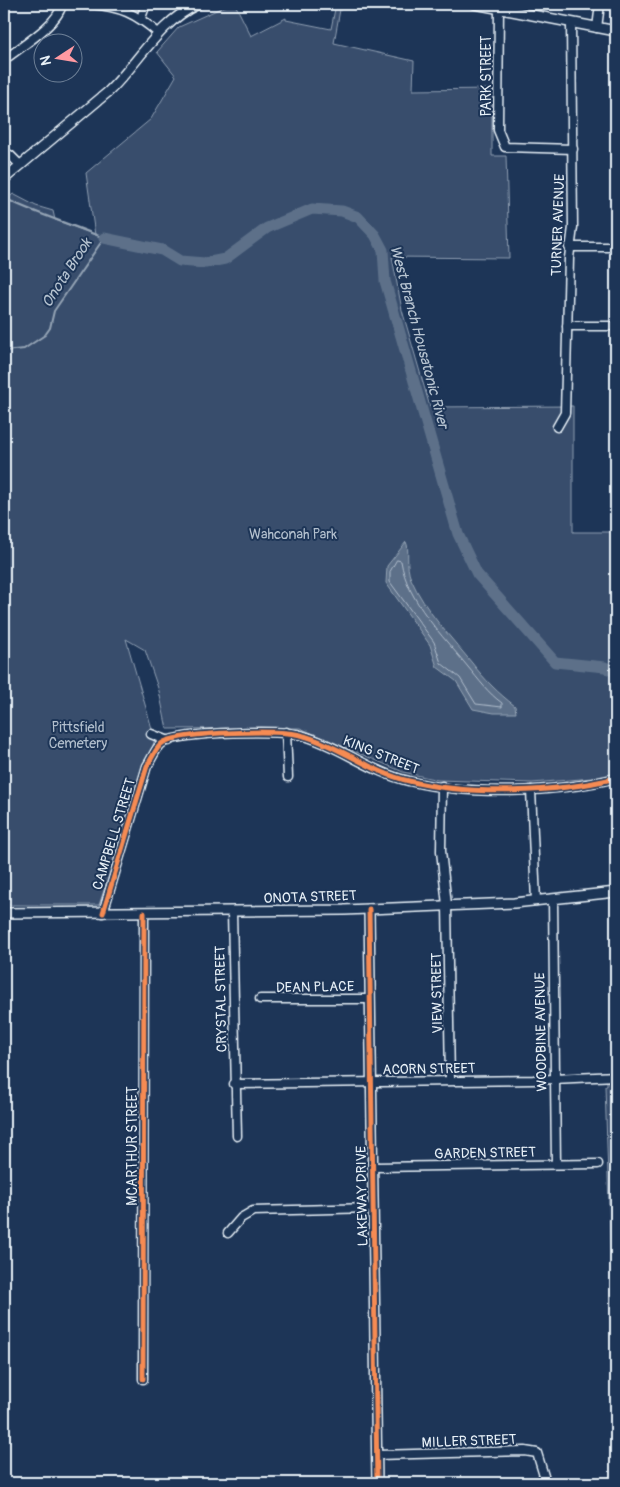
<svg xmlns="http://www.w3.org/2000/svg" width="620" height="1487" font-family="Pangolin,sans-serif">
<rect width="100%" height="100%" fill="#1d3557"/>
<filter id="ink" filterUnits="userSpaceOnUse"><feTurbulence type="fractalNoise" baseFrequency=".02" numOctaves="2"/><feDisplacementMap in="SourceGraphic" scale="10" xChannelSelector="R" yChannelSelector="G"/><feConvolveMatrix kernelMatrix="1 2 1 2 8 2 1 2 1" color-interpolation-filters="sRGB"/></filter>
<g filter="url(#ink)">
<g fill="#374d6c" stroke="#909fb2">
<polygon points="230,4 235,4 251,36 286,18 286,20 331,29 336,4 341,4 334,43 414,61 413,90 492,89 492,156 506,156 509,258 392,257 402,310 430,407 573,406 573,532 616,532 616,773 605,777 532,783 438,780 403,772 300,728 167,729 159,691 145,650 126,639 155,739 99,905 4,905 4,202 13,194 36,206 53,211 55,220 95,235 86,173 151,119 176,76 157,52 179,27"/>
<polygon points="607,1080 616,1080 616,1358 614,1358 605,1086 607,1086"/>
</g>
<path fill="#5d7089" stroke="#95a4b5" d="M 406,542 C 410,548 405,566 411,579 C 425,611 450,636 472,663 C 485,680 498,693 515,706 L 516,713 L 494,713 L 473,709 L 456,681 L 437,667 L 430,645 L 386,583 L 387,566 Z"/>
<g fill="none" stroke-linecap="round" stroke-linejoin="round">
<path stroke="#b0bdcc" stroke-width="1" d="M 397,560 L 401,561 C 407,601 443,636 468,667 C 479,680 488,693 502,703 L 502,707 L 476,704 L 460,678 L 441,663 L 434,642 L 390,582 L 390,572 Z"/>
<path stroke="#95a4b5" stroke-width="2" d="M 4,198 C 36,214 71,224 104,238 L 54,311 L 50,328 L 45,335 L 24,349 L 4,351"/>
<polyline stroke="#5d7089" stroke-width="11" points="104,238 162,250 180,261 205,263 225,259 267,228 312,209 342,211 358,217 375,235 383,250 385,281 458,534 477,574 555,662 605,667 616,673"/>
<defs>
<g id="minor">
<path d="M 91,4 C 121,7 135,13 158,33"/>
<polyline points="499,4 498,130 505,147 573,149"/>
<polyline points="141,18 146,4"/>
<polyline points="597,28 600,4"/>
<path d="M 4,60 C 20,47 59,24 62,4"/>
<polyline points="4,153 10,155 20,165"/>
<polyline points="569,247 616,247"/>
<polyline points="567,326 616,326"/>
<polyline points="557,427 565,413 569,258 573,227 571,23"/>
<polyline points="286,732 288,777"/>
<polyline points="151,734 169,741"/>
<polyline points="442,786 441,851 447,905 450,1080"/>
<polyline points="531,790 536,901"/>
<polyline points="553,900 556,1164"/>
<polyline points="232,912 237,1136"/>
<path d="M 103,913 L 147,766 C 152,759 156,746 164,742 C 184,732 283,729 304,736 C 340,746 372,773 409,781 C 468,796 557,793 616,778"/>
<polyline points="260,999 370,999"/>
<polyline points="234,1084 533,1080 616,1076"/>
<polyline points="373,1167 598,1164"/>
<polyline points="228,1233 241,1218 253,1211 373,1208"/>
<polyline points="143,1379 144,913"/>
<polyline points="377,1455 525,1451 537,1453 544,1476"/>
</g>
<g id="tertiary">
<polyline points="475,4 616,31"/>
<path d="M 4,179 L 108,92 C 139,62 159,22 198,4"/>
<polyline points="369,909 377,1483"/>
<polyline points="4,913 344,910 514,903 616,892"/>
</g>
</defs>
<use href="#minor" stroke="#e8f1f8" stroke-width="11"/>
<use href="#tertiary" stroke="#e8f1f8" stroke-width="12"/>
<use href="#minor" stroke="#1d3557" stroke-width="8"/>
<use href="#tertiary" stroke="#1d3557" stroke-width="9"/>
<defs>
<g id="cycleway">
<polyline points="369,909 377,1483"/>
<path d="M 103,913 L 147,766 C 152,759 156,746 164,742 C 184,732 283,729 304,736 C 340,746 372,773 409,781 C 468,796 557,793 616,778"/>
<polyline points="143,1379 144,913"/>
</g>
</defs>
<use href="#cycleway" stroke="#1d3557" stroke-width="8"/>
<use href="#cycleway" stroke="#f68b52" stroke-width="5"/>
</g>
</g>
<g text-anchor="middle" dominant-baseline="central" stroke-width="4" stroke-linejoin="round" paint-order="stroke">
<g font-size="14" fill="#e8f1f8" stroke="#1d3557">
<text transform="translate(486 76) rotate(-90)">PARK STREET</text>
<text transform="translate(558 225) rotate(-88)">TURNER AVENUE</text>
<text transform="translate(381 755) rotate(22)">KING STREET</text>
<text transform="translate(114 834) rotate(-73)">CAMPBELL STREET</text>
<text transform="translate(310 897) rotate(-2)">ONOTA STREET</text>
<text transform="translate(315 987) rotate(-1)">DEAN PLACE</text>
<text transform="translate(437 993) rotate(-91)">VIEW STREET</text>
<text transform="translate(221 999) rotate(-91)">CRYSTAL STREET</text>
<text transform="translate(541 1032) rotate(-91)">WOODBINE AVENUE</text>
<text transform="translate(429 1069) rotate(-1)">ACORN STREET</text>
<text transform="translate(132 1146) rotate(-90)">MCARTHUR STREET</text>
<text transform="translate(485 1153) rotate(-1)">GARDEN STREET</text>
<text transform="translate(362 1196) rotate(-91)">LAKEWAY DRIVE</text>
<text transform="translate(469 1441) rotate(-2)">MILLER STREET</text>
</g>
<g font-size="14" fill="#b3c0ce" stroke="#1d3557">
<text x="293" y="534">Wahconah Park</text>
<text x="78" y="727">Pittsfield<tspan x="78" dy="16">Cemetery</tspan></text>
</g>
<g font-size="15" font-style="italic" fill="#b7c4d1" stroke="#1d3557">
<text transform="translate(67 273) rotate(-57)">Onota Brook</text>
<text transform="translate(419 337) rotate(75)">West Branch Housatonic River</text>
</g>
</g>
<rect width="620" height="1487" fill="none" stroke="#1d3557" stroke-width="20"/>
<rect x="10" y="10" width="600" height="1467" fill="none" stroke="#e8f1f8" stroke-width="2" filter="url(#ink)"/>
<g transform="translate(58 58) rotate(258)"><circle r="24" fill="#1d3557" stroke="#6e8097"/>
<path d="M0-4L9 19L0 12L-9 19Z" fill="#ff9aa2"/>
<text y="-8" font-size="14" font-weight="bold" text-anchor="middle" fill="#e8f1f8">N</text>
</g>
</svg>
